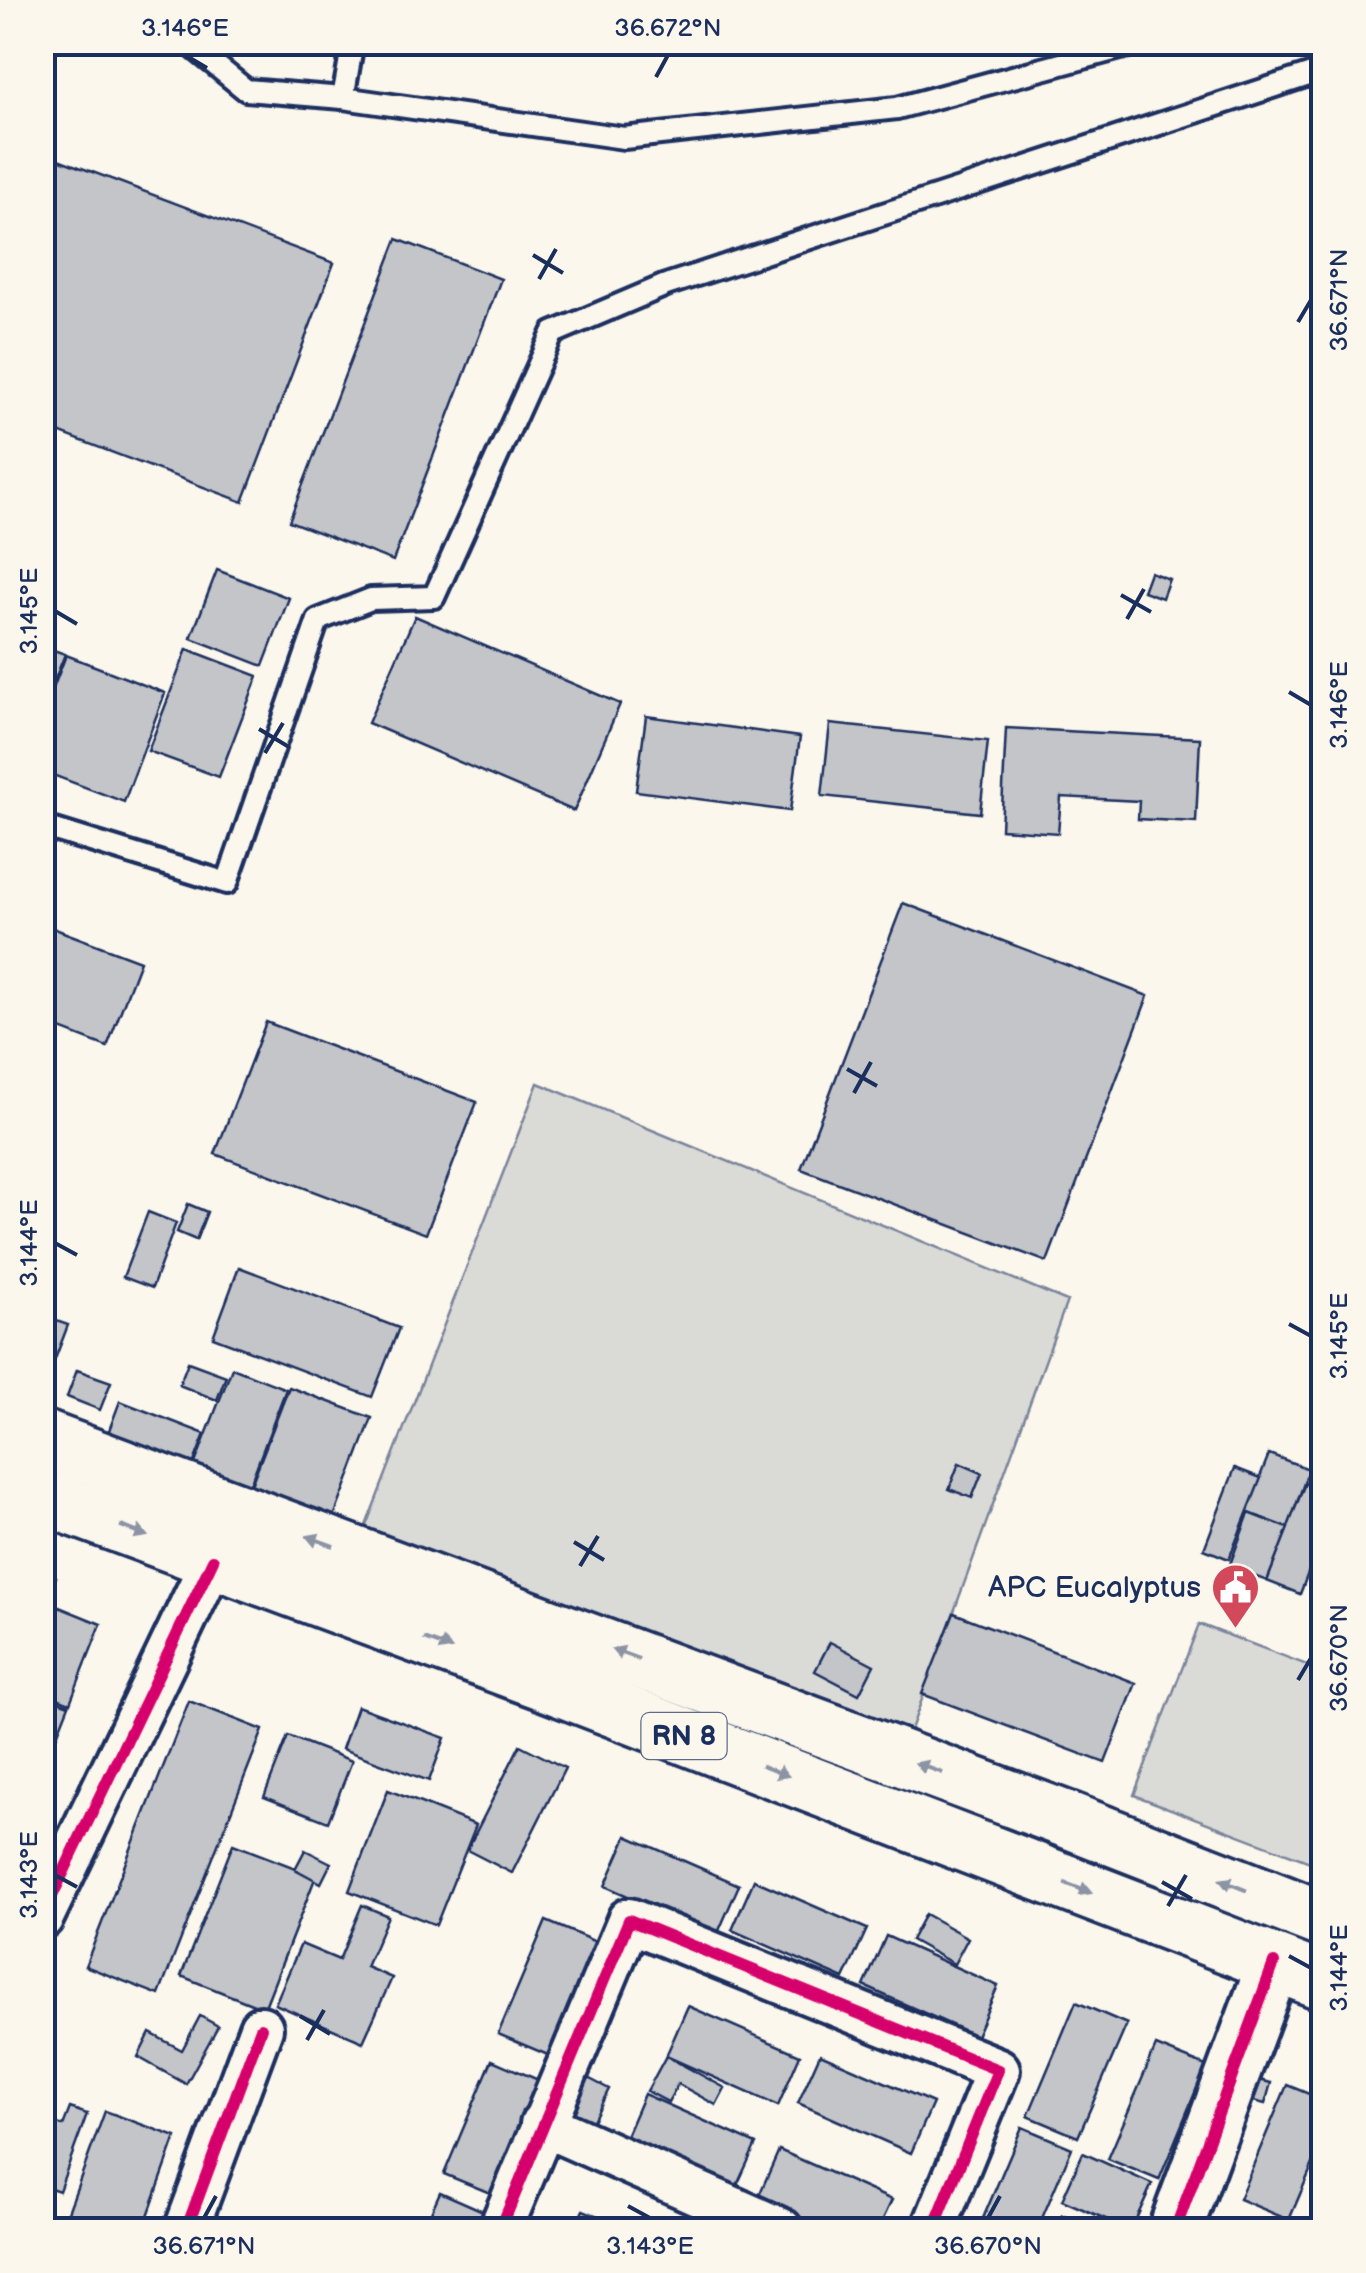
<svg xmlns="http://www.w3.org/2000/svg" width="1366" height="2273" font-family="'Balsamiq Sans',sans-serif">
<rect width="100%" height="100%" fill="#fbf7ec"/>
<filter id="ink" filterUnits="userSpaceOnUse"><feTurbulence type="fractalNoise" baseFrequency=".01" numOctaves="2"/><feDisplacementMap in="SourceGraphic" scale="20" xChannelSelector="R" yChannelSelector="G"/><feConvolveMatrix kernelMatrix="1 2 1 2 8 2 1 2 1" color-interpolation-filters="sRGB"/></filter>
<g filter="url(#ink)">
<g fill="#dadad7" stroke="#7a849a" stroke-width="2.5">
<polygon points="538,1083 1067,1301 901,1757 355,1554"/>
<polygon points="1199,1624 1323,1671 1323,1867 1134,1795"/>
</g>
<g fill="#c3c5c9" stroke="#1b2f5e" stroke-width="2.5">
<polygon points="42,153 334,263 243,502 42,426"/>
<polygon points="397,239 501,279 393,561 289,521"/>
<polygon points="217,570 289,598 263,666 191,638"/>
<polygon points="1150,572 1169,579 1162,598 1143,591"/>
<polygon points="415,616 620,704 574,811 368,723"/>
<polygon points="42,646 65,654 42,712"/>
<polygon points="187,649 258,676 219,777 148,751"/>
<polygon points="66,655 165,693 124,802 42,771 42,717"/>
<polygon points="646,716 800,737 790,811 636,791"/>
<polygon points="830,724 988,741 980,813 822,796"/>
<polygon points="1006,728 1200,738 1196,822 1138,819 1139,801 1061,797 1058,833 1001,829"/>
<polygon points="903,903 1148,996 1047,1262 801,1169"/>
<polygon points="42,924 140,961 107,1047 42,1022"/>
<polygon points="266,1022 477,1102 426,1234 215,1154"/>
<polygon points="188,1204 207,1212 196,1240 177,1232"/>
<polygon points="148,1212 176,1223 152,1288 123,1277"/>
<polygon points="239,1267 399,1328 372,1397 213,1337"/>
<polygon points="42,1316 68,1325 44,1388 42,1388"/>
<polygon points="188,1362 226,1376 217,1400 179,1385"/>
<polygon points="232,1368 286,1389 249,1487 194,1466"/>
<polygon points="77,1370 111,1382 100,1410 67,1397"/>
<polygon points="289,1387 372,1418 332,1522 249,1490"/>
<polygon points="120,1401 205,1434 193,1465 108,1433"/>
<polygon points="1269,1454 1309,1469 1288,1528 1246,1512"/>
<polygon points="959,1463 982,1473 972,1498 949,1489"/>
<polygon points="1235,1468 1261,1478 1229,1559 1204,1549"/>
<polygon points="1305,1483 1324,1490 1324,1531 1300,1594 1267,1581"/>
<polygon points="1249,1513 1288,1528 1267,1581 1229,1567"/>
<polygon points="1324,1531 1324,1571 1310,1566"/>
<polygon points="42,1572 56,1577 42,1612"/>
<polygon points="59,1607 101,1624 70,1703 42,1692 42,1648"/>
<polygon points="954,1613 1136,1683 1105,1763 922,1694"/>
<polygon points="830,1642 874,1665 859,1694 815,1671"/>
<polygon points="42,1695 69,1705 42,1773"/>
<polygon points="189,1701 263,1730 159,1995 85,1966"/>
<polygon points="357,1706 445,1738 429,1781 342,1749"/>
<polygon points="288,1736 352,1761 328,1822 264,1797"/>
<polygon points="520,1745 565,1768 512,1873 467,1850"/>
<polygon points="388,1790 476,1825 436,1925 349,1891"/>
<polygon points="627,1836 739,1885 717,1935 605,1886"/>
<polygon points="233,1844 316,1876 264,2009 181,1976"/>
<polygon points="305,1850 331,1863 321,1883 295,1869"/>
<polygon points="754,1880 867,1929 844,1979 732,1930"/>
<polygon points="362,1905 388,1916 366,1967 392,1978 363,2042 275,2004 301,1944 339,1960"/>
<polygon points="925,1914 968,1938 954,1964 911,1940"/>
<polygon points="546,1921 596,1942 548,2055 498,2034"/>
<polygon points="886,1936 998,1986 976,2036 864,1986"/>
<polygon points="1076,2002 1127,2024 1078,2137 1028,2116"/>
<polygon points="688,2006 800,2055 778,2106 666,2056"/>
<polygon points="200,2016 218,2026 186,2084 138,2057 150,2033 182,2050"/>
<polygon points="1156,2046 1206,2066 1159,2180 1108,2159"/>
<polygon points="820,2054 933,2103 911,2153 798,2103"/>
<polygon points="666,2056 725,2088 716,2105 678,2084 668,2102 647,2091"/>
<polygon points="492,2060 543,2082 495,2195 444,2174"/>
<polygon points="1235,2074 1271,2083 1265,2104 1230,2095"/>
<polygon points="586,2077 609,2089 583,2140 560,2128"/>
<polygon points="1287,2085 1324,2100 1324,2138 1289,2220 1239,2199"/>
<polygon points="644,2094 756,2144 733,2194 622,2145"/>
<polygon points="70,2108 87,2114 59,2191 42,2185 42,2118 63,2126"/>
<polygon points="105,2111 176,2137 143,2230 84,2230 64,2223"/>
<polygon points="1022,2127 1072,2148 1037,2230 978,2230"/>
<polygon points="779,2150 892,2200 878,2230 826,2230 757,2200"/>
<polygon points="1083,2153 1152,2184 1131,2230 1062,2200"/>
<polygon points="440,2192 490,2214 483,2230 423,2230"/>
<polygon points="583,2210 632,2230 574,2230"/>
<polygon points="1062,2215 1103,2230 1056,2230"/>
</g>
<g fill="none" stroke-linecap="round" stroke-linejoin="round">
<defs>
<g id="service">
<polyline points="187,42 246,90 343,98 353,42"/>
<polyline points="343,98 624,138 897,108 1143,42"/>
<polyline points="42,826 227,883 318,620 371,599 434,597 553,333 666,285 1324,70"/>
</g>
<g id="minor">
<polyline points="42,1917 213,1560"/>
<polyline points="542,2124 781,2230"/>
<polyline points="186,2230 261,2028"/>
<polyline points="500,2230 629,1920 998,2070 933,2230"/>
</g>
<polyline id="tertiary" points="1175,2230 1274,1963"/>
<g id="primary">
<polyline points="42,1438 1068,1820 1324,1920"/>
<polyline points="42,1496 544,1682 1324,1982"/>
</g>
</defs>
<use href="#service" stroke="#1b2f5e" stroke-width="28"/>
<use href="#minor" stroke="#1b2f5e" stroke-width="50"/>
<use href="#tertiary" stroke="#1b2f5e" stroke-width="60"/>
<use href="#primary" stroke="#1b2f5e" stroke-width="62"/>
<use href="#service" stroke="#fbf7ec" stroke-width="20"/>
<use href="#minor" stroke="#fbf7ec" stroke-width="42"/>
<use href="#tertiary" stroke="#fbf7ec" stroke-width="52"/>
<use href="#primary" stroke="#fbf7ec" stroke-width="55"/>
<defs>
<g id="cycleway">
<polyline points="42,1917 213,1560"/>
<polyline points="186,2230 261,2028"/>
<polyline points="500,2230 629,1920 998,2070 933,2230"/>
<polyline points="1175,2230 1274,1963"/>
</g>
</defs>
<use href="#cycleway" stroke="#fbf7ec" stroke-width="19"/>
<use href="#cycleway" stroke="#d6006c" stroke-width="12"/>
</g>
<defs><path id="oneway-solid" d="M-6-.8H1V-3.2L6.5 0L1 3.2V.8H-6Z" transform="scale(2.5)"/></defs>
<g fill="#8b93a5">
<use href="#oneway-solid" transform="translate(134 1531) rotate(21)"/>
<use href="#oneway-solid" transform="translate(320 1541) rotate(-160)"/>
<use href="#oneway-solid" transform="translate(438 1644) rotate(20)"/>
<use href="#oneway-solid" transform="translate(625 1654) rotate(-160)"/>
<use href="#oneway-solid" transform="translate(929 1768) rotate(-160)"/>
<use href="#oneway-solid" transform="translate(775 1771) rotate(21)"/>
<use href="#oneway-solid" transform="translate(1233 1885) rotate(-158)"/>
<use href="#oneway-solid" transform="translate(1078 1888) rotate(21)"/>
</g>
</g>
<path fill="none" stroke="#1b2f5e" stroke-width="4" d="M 185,55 L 207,68M 656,77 L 668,55M 533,255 L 563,273M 539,279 L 556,249M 1298,322 L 1311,300M 1121,595 L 1151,612M 55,611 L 77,624M 1127,619 L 1144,589M 1289,692 L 1311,705M 259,729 L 289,747M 265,753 L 283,723M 847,1069 L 877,1086M 854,1093 L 871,1062M 55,1243 L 77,1255M 1289,1324 L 1311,1336M 574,1542 L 604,1560M 580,1566 L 598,1536M 1298,1680 L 1311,1658M 55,1875 L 77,1887M 1162,1882 L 1192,1899M 1168,1906 L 1186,1875M 1289,1956 L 1311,1968M 300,2016 L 330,2034M 307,2040 L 324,2010M 628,2206 L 650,2218M 204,2218 L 216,2196M 988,2218 L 1000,2196"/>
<defs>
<symbol id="civic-pin" viewBox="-11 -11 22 30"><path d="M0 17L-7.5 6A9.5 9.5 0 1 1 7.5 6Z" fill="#d1495b" stroke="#fbf7ec"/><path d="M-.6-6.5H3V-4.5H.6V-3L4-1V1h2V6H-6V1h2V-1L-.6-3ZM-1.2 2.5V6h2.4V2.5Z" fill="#fff"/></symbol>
</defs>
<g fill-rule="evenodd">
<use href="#civic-pin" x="1208" y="1560" width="55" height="75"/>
</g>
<g text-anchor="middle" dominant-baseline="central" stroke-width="10" stroke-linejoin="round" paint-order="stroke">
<rect fill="#fbf7ec" stroke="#5e6b89" stroke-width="2.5" x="641.5" y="1713" width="85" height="46" rx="8"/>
<g font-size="28" font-weight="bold" fill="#1b2f5e">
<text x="684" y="1736">RN 8</text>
</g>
<g font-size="30" fill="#1b2f5e" stroke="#fbf7ec" text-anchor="end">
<text x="1201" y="1588">APC Eucalyptus</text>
</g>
</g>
<rect width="1366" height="2273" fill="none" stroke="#fbf7ec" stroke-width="110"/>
<rect x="55" y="55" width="1256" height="2163" fill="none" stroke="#1b2f5e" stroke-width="4"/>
<g font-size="25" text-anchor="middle" fill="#1b2f5e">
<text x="185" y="36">3.146°E</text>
<text x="668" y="36">36.672°N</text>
<text transform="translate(1338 300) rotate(-90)" y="9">36.671°N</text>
<text transform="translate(28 611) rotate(-90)" y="9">3.145°E</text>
<text transform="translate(1338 705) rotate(-90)" y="9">3.146°E</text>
<text transform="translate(28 1243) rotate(-90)" y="9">3.144°E</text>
<text transform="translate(1338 1336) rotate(-90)" y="9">3.145°E</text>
<text transform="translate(1338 1658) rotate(-90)" y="9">36.670°N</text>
<text transform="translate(28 1875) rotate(-90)" y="9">3.143°E</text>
<text transform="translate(1338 1968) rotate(-90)" y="9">3.144°E</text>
<text x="204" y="2254">36.671°N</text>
<text x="650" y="2254">3.143°E</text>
<text x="988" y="2254">36.670°N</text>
</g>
</svg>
